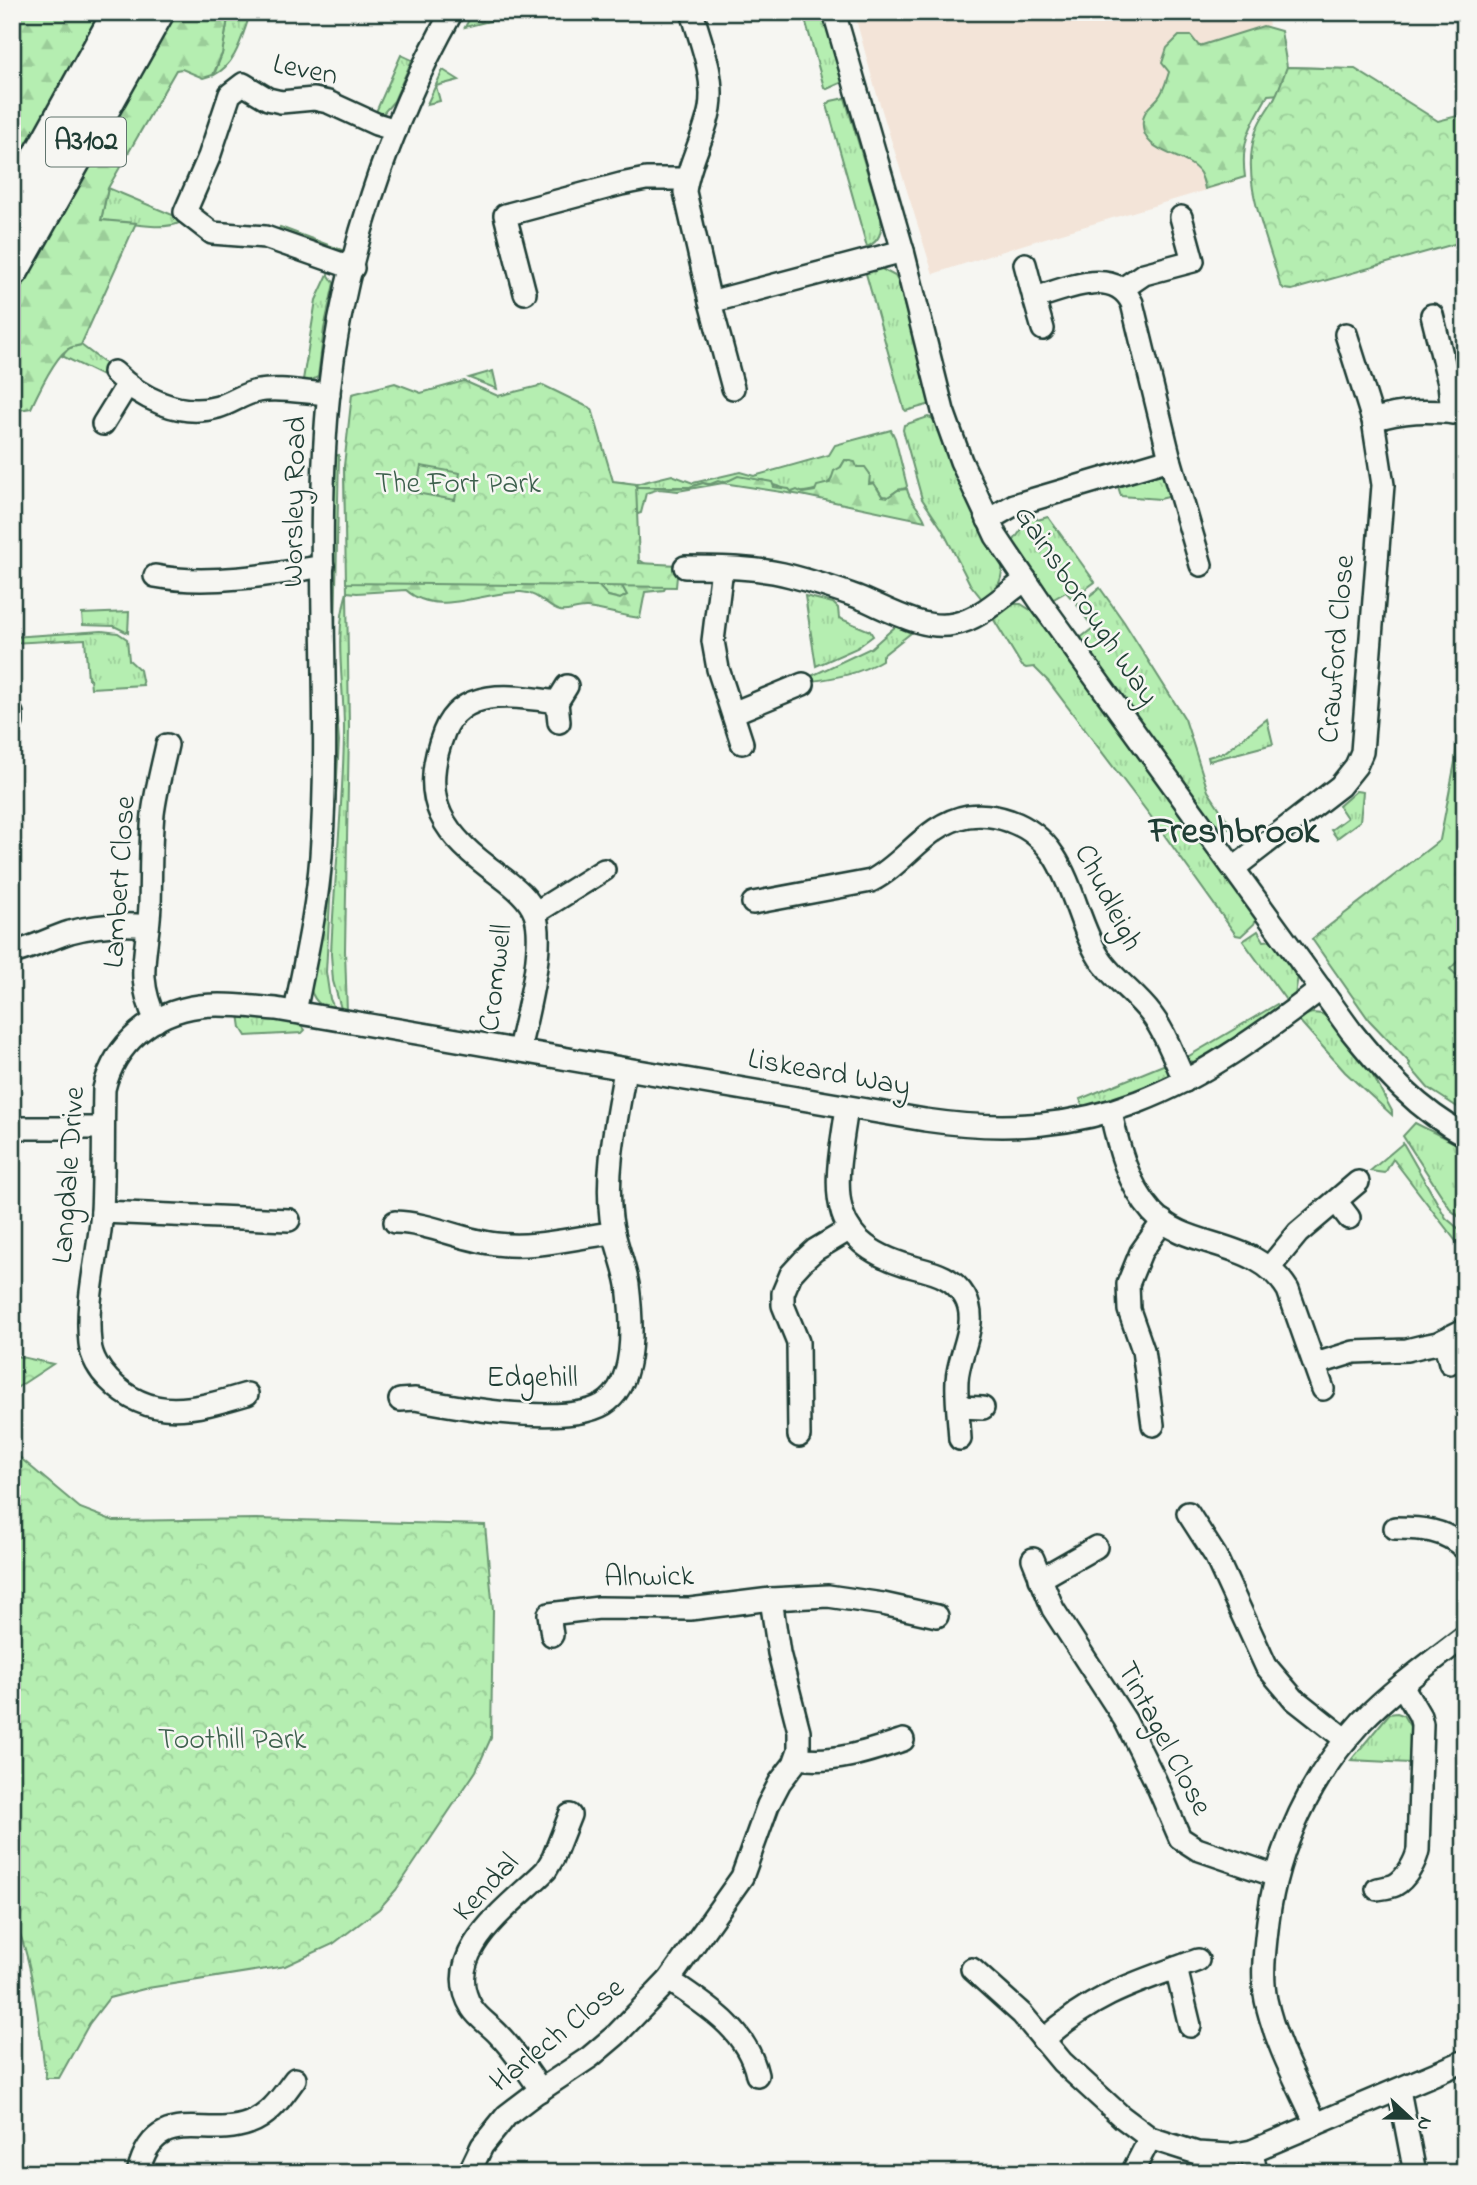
<svg xmlns="http://www.w3.org/2000/svg" width="1477" height="2185" font-family="'Indie Flower',sans-serif">
<defs>
<pattern id="grass-tufts" width="24" height="20" patternUnits="userSpaceOnUse" patternTransform="scale(1.75)"><rect width="24" height="20" fill="#b5eeb1"/><path d="M3 7l-1-3M5 7V3M7 7l1-3M15 17l-1-3M17 17v-4M19 17l1-3" fill="none" stroke="#9bcd99"/></pattern>
<pattern id="forest-firs" width="22" height="20" patternUnits="userSpaceOnUse" patternTransform="scale(1.75)"><rect width="22" height="20" fill="#b5eeb1"/><path d="M5 1l3.5 6h-7zM16 11l3.5 6h-7z" fill="#9bcd99"/></pattern>
<pattern id="park-crowns" width="20" height="18" patternUnits="userSpaceOnUse" patternTransform="scale(1.75)"><rect width="20" height="18" fill="#b5eeb1"/><path d="M2 6a3 3 0 1 1 6 0M12 15a3 3 0 1 1 6 0" fill="none" stroke="#9bcd99"/></pattern>
</defs>
<rect width="100%" height="100%" fill="#f6f6f2"/>
<filter id="ink" filterUnits="userSpaceOnUse"><feTurbulence type="fractalNoise" baseFrequency=".0143" numOctaves="2"/><feDisplacementMap in="SourceGraphic" scale="14" xChannelSelector="R" yChannelSelector="G"/><feConvolveMatrix kernelMatrix="1 2 1 2 8 2 1 2 1" color-interpolation-filters="sRGB"/></filter>
<g filter="url(#ink)">
<polygon fill="#f3e4d8" points="854,12 1265,12 1269,25 1199,47 1237,181 1025,244 933,274 874,85"/>
<g fill="url(#grass-tufts)" stroke="#6a9672" stroke-width="2">
<path d="M 229,12 L 251,12 C 242,35 237,64 214,75 L 222,54 Z"/>
<polygon points="488,12 509,12 510,16 465,27 471,16 482,22"/>
<polygon points="803,12 824,12 843,82 827,89 824,87"/>
<polygon points="401,55 412,60 394,101 380,117 375,114"/>
<polygon points="443,70 459,80 436,86 440,101 427,104"/>
<path d="M 845,98 L 881,218 C 882,232 880,241 867,247 L 827,105 L 831,101 Z"/>
<path d="M 108,188 L 175,216 L 179,223 C 161,231 122,222 101,220 Z"/>
<polygon points="280,227 342,250 332,257 278,232"/>
<polygon points="878,267 895,276 898,281 931,404 906,411 904,409 865,270"/>
<polygon points="328,274 334,283 324,329 318,377 310,381 303,380 316,300"/>
<polygon points="81,345 106,364 103,376 62,356 69,348"/>
<polygon points="493,371 497,389 469,378"/>
<path d="M 928,417 L 937,420 L 1002,565 C 1003,581 997,592 982,599 L 970,584 L 942,529 L 922,499 L 903,430 L 904,425 Z"/>
<path d="M 891,430 L 895,438 L 907,486 L 906,488 L 898,490 L 888,497 L 882,496 L 878,489 L 868,484 L 850,460 L 845,460 C 829,488 822,491 792,493 C 786,487 772,486 763,480 C 755,481 752,478 745,478 C 730,477 718,487 703,483 L 690,487 L 637,487 L 636,484 L 672,475 L 693,483 L 740,472 L 754,476 L 829,455 L 835,445 Z"/>
<path d="M 339,455 L 334,677 L 339,741 L 326,972 L 330,999 L 336,1012 C 320,1007 312,1000 309,983 L 333,456 Z"/>
<path d="M 1147,474 C 1165,473 1169,479 1176,495 L 1160,499 L 1121,496 L 1117,483 Z"/>
<polygon points="1034,512 1037,520 1048,517 1095,582 1072,599 1066,592 1050,601 1012,543"/>
<polygon points="572,566 621,584 627,595 620,599 608,596"/>
<polygon points="1100,588 1124,622 1185,719 1208,791 1231,826 1220,834 1079,639 1093,628 1077,605"/>
<path d="M 347,592 L 349,728 L 345,950 L 347,1013 L 342,1012 L 333,981 L 331,954 C 334,881 343,808 344,735 C 345,688 333,638 347,592 Z"/>
<polygon points="805,596 833,603 838,608 839,618 870,631 873,636 857,648 816,666"/>
<polygon points="1010,604 1021,604 1032,611 1247,903 1256,919 1254,924 1241,936 1236,935 1155,822 1048,681 1034,667 1026,668 1022,666 991,615"/>
<polygon points="129,612 128,633 114,626 83,625 82,614"/>
<path d="M 896,626 L 911,633 L 882,656 L 882,660 C 858,675 833,678 806,682 L 805,679 L 871,648 Z"/>
<polygon points="102,631 118,633 127,639 129,660 140,670 143,685 91,688 90,679 88,679 85,639 12,643 12,637"/>
<polygon points="1465,645 1465,728 1458,761 1455,762"/>
<polygon points="1267,719 1273,744 1209,761 1208,757 1225,752"/>
<polygon points="1356,791 1363,792 1360,821 1337,838 1331,830 1347,818 1339,806"/>
<polygon points="1258,931 1264,941 1274,940 1298,976 1295,995 1288,1003 1243,941"/>
<polygon points="1277,1004 1280,1008 1197,1063 1184,1059"/>
<polygon points="1312,1013 1322,1014 1332,1021 1369,1068 1392,1111 1392,1115 1345,1072 1297,1018"/>
<polygon points="239,1014 299,1022 305,1030 302,1033 246,1036 241,1028"/>
<polygon points="1168,1063 1168,1074 1162,1083 1084,1109 1080,1099"/>
<polygon points="1415,1123 1465,1148 1465,1222 1451,1210 1403,1136"/>
<polygon points="1403,1143 1446,1218 1465,1234 1465,1253 1393,1159 1385,1173 1370,1171"/>
<polygon points="1397,1713 1403,1715 1411,1728 1409,1763 1351,1760 1389,1714"/>
</g>
<g fill="url(#forest-firs)" stroke="#6a9672" stroke-width="2">
<polygon points="19,12 105,12 12,177 12,27"/>
<path d="M 174,12 L 229,12 L 222,54 L 213,75 L 203,78 L 182,69 L 176,70 L 108,188 L 101,220 L 136,223 L 81,345 C 77,346 74,346 70,348 C 57,353 37,395 31,408 L 12,411 L 12,301 Z"/>
<path d="M 1263,26 L 1281,31 L 1287,67 L 1322,68 L 1281,94 L 1268,95 C 1251,125 1240,141 1245,177 L 1205,189 C 1204,184 1202,177 1200,173 C 1186,152 1139,155 1143,120 C 1144,109 1152,105 1158,98 C 1164,91 1166,81 1169,72 L 1162,63 L 1167,48 L 1179,36 L 1191,36 L 1199,46 Z"/>
<path d="M 845,460 L 855,462 L 857,467 L 865,467 L 870,474 L 869,484 L 874,483 L 882,496 L 888,497 L 898,490 L 907,489 C 909,501 921,509 925,521 L 801,495 L 723,483 L 678,491 L 659,489 L 646,493 L 641,513 L 629,517 L 597,483 L 623,482 L 637,487 L 672,488 L 690,487 L 703,483 L 708,485 L 718,481 L 724,483 L 738,476 L 772,482 L 774,487 L 789,489 L 792,492 L 797,490 L 803,493 L 815,491 L 817,486 L 830,483 L 834,471 L 841,467 Z"/>
<path d="M 344,466 L 594,581 L 608,596 L 620,599 L 627,595 L 621,584 L 638,559 L 668,578 L 664,590 L 645,592 L 640,618 C 622,616 605,610 587,608 C 578,607 567,613 560,611 C 547,608 540,593 521,592 C 482,591 437,618 406,590 L 357,593 L 347,592 Z"/>
</g>
<g fill="url(#park-crowns)" stroke="#6a9672" stroke-width="2">
<path d="M 1287,67 L 1355,69 L 1438,121 L 1465,114 L 1465,241 L 1292,290 L 1284,289 L 1280,285 C 1268,236 1239,182 1256,131 C 1259,120 1266,112 1272,102 C 1279,92 1282,79 1287,67 Z"/>
<polygon points="464,381 498,396 543,385 592,409 613,481 636,484 639,563 678,565 676,587 346,583 344,466 352,394 395,383 421,393"/>
<polygon points="1465,758 1465,1112 1428,1088 1409,1066 1410,1063 1369,1020 1312,939 1440,840 1455,762"/>
<polygon points="12,1355 53,1364 12,1391"/>
<path d="M 12,1451 L 80,1508 L 114,1521 L 256,1519 L 485,1525 L 493,1610 L 491,1738 L 476,1771 L 396,1890 L 379,1909 L 333,1944 L 285,1966 L 148,1988 L 109,1998 L 89,2024 L 59,2078 L 46,2078 C 40,2036 33,1951 12,1917 Z"/>
</g>
<g fill="#b5eeb1" stroke="#6a9672" stroke-width="2">
<polygon points="421,466 460,473 455,500 416,493"/>
<polygon points="1465,954 1465,983 1450,969"/>
</g>
<g fill="none" stroke-linecap="round" stroke-linejoin="round">
<defs>
<g id="minor">
<path d="M 692,12 C 701,43 715,76 710,108 C 705,137 688,163 685,192 L 710,302"/>
<path d="M 834,12 L 903,251 L 943,411 L 961,461 L 996,536 L 1044,607 L 1351,1031 C 1384,1072 1418,1110 1465,1135"/>
<polyline points="1025,264 1034,298"/>
<polyline points="353,268 265,237 212,233 185,212 209,157 230,94 243,84 268,99 281,102 314,99 328,102 376,124 396,130"/>
<polyline points="1122,289 1144,274 1193,261 1181,217"/>
<polyline points="525,293 505,215 621,184 646,179 686,179"/>
<polyline points="1432,315 1449,383 1452,413"/>
<path d="M 114,372 C 140,398 180,418 218,407 C 232,403 244,393 258,391 C 280,387 306,393 329,394"/>
<polyline points="733,388 710,302 903,251"/>
<path d="M 1373,420 C 1406,409 1429,411 1463,413"/>
<polyline points="103,424 127,385"/>
<polyline points="1170,459 1201,565"/>
<path d="M 988,520 L 1014,505 L 1170,459 L 1132,303 C 1114,265 1064,290 1034,298 L 1043,329"/>
<path d="M 685,567 C 720,567 758,567 791,576 C 814,582 836,589 858,597 C 886,608 922,631 954,624 C 981,619 1003,595 1026,580"/>
<polyline points="722,568 713,641 718,669 742,743"/>
<path d="M 155,576 C 206,586 272,575 323,566"/>
<polyline points="557,702 559,722"/>
<polyline points="733,713 803,684"/>
<polyline points="12,714 12,722"/>
<polyline points="1234,868 1340,786 1356,766 1362,752 1383,485 1373,420 1346,334"/>
<path d="M 753,903 L 871,881 C 906,863 927,823 968,816 C 982,814 997,816 1010,821 C 1071,842 1070,912 1100,959 C 1114,980 1136,994 1151,1014 C 1166,1033 1174,1059 1185,1081"/>
<polyline points="535,913 604,870"/>
<path d="M 12,953 C 32,948 51,938 70,932 C 96,925 121,923 148,926"/>
<path d="M 295,1012 C 305,961 317,909 321,856 C 332,702 313,546 329,392 C 342,265 389,123 452,12"/>
<path d="M 156,1021 C 134,974 148,953 150,905 C 151,875 150,844 153,814 C 156,790 162,768 167,745"/>
<path d="M 519,1050 C 526,1017 546,945 535,914 C 529,897 512,885 499,875 C 444,835 417,802 444,732 C 463,685 518,697 557,702 L 567,686"/>
<path d="M 847,1108 C 835,1187 820,1244 917,1268 C 937,1273 954,1278 965,1297 C 980,1324 958,1353 957,1381 C 956,1400 959,1420 960,1439"/>
<path d="M 1111,1113 C 1118,1146 1128,1185 1152,1212 C 1187,1251 1256,1237 1288,1290 L 1323,1389"/>
<polyline points="12,1128 103,1128"/>
<polyline points="1336,1201 1349,1218"/>
<polyline points="102,1212 289,1220"/>
<path d="M 395,1222 C 430,1223 461,1240 496,1244 C 536,1249 574,1237 614,1233"/>
<polyline points="1270,1267 1298,1233 1358,1182"/>
<polyline points="1444,1340 1450,1363"/>
<polyline points="1316,1364 1354,1352 1407,1350 1423,1346 1438,1343 1464,1330"/>
<path d="M 247,1394 C 196,1409 151,1423 109,1380 C 100,1371 91,1357 90,1343 C 85,1299 99,1255 102,1211 C 104,1171 103,1129 104,1089 C 115,1043 153,1012 200,1006 C 225,1003 251,1007 276,1009 L 925,1120 C 1096,1145 1190,1090 1321,989"/>
<path d="M 400,1400 L 415,1399 C 456,1407 575,1429 608,1401 C 637,1378 632,1318 628,1285 C 624,1262 614,1241 611,1218 C 605,1169 617,1118 625,1070"/>
<polyline points="959,1407 983,1408"/>
<polyline points="1153,1425 1143,1350 1129,1310 1128,1284 1141,1252 1163,1221"/>
<polyline points="799,1436 798,1342 783,1305 783,1293 791,1274 803,1261 815,1250 850,1229"/>
<polyline points="1188,1513 1215,1555 1266,1666 1294,1699 1346,1740"/>
<path d="M 1395,1528 C 1421,1528 1445,1529 1465,1549"/>
<polyline points="1033,1559 1053,1609 1125,1720 1155,1780 1180,1838 1197,1849 1276,1876"/>
<polyline points="1040,1579 1096,1547"/>
<polyline points="552,1635 549,1614 599,1608 690,1609 771,1599 828,1596 883,1604 937,1616"/>
<path d="M 798,1758 C 833,1764 870,1751 903,1740"/>
<path d="M 1377,1889 C 1383,1888 1391,1887 1395,1885 C 1406,1879 1416,1861 1418,1850 L 1422,1724 L 1420,1716 L 1402,1685"/>
<polyline points="1176,1968 1190,2026"/>
<polyline points="972,1969 1022,2014 1062,2062 1122,2117 1150,2138 1197,2153 1230,2155 1252,2151 1465,2061"/>
<path d="M 669,1980 C 705,2005 747,2029 757,2075"/>
<path d="M 1043,2040 C 1095,1994 1134,1983 1198,1960"/>
<path d="M 541,2090 C 527,2071 515,2051 499,2035 C 490,2025 479,2019 472,2008 C 438,1953 512,1905 546,1870 L 553,1858 L 570,1815"/>
<polyline points="1399,2090 1415,2173"/>
<path d="M 1316,2124 C 1298,2084 1275,2043 1266,2000 C 1261,1975 1265,1947 1268,1921 C 1277,1847 1312,1775 1362,1721 C 1393,1689 1430,1663 1465,1636"/>
<polyline points="1252,2151 1256,2173"/>
<path d="M 138,2173 C 155,2102 204,2140 249,2123 C 270,2116 283,2095 295,2079"/>
<polyline points="469,2173 482,2146 507,2115 536,2093 590,2057 616,2035 669,1980 742,1877 768,1805 780,1782 794,1764 799,1750 799,1731 779,1653 771,1599"/>
<polyline points="1132,2173 1150,2138"/>
</g>
<g id="primary">
<polyline points="12,207 120,12"/>
<polyline points="12,270 157,12"/>
</g>
</defs>
<use href="#minor" stroke="#1f3d34" stroke-width="26"/>
<use href="#primary" stroke="#1f3d34" stroke-width="38"/>
<use href="#minor" stroke="#f6f6f2" stroke-width="21"/>
<use href="#primary" stroke="#f6f6f2" stroke-width="33"/>
</g>
</g>
<g text-anchor="middle" dominant-baseline="central" stroke-width="5" stroke-linejoin="round" paint-order="stroke">
<rect fill="#f6f6f2" stroke="#60746d" stroke-width="2" x="46" y="117.5" width="80" height="49" rx="5"/>
<g font-size="28" font-weight="bold" fill="#1f3d34">
<text x="86" y="142">A3102</text>
</g>
<g font-size="30" fill="#1f3d34" stroke="#f6f6f2">
<text transform="translate(305 71) rotate(11)">Leven</text>
<text transform="translate(296 502) rotate(-89)">Worsley Road</text>
<text transform="translate(1085 606) rotate(56)">Gainsborough Way</text>
<text transform="translate(1338 649) rotate(-85)">Crawford Close</text>
<text transform="translate(121 882) rotate(-86)">Lambert Close</text>
<text transform="translate(1107 898) rotate(63)">Chudleigh</text>
<text transform="translate(497 978) rotate(-83)">Cromwell</text>
<text transform="translate(829 1074) rotate(10)">Liskeard Way</text>
<text transform="translate(70 1175) rotate(-86)">Langdale Drive</text>
<text x="532" y="1379">Edgehill</text>
<text transform="translate(649 1578) rotate(-1)">Alnwick</text>
<text transform="translate(1163 1739) rotate(62)">Tintagel Close</text>
<text transform="translate(487 1888) rotate(-47)">Kendal</text>
<text transform="translate(558 2036) rotate(-39)">Harlech Close</text>
</g>
<g font-size="30" fill="#3d604d" stroke="#f6f6f2">
<text x="458" y="485">The Fort Park</text>
<text x="232" y="1741">Toothill Park</text>
</g>
<g font-size="37" font-weight="bold" fill="#1f3d34" stroke="#f6f6f2">
<text x="1234" y="833">Freshbrook</text>
</g>
</g>
<rect width="1477" height="2185" fill="none" stroke="#f6f6f2" stroke-width="42"/>
<rect x="21" y="21" width="1435" height="2143" fill="none" stroke="#1f3d34" stroke-width="2.5" filter="url(#ink)"/>
<g transform="translate(1410 2118) rotate(112)" stroke="#f6f6f2" stroke-width="5" paint-order="stroke">
<path d="M0-5L12 26L0 18L-12 26Z" fill="#1f3d34"/>
<text y="-10" font-size="19" font-weight="bold" text-anchor="middle" fill="#1f3d34">N</text>
</g>
</svg>
